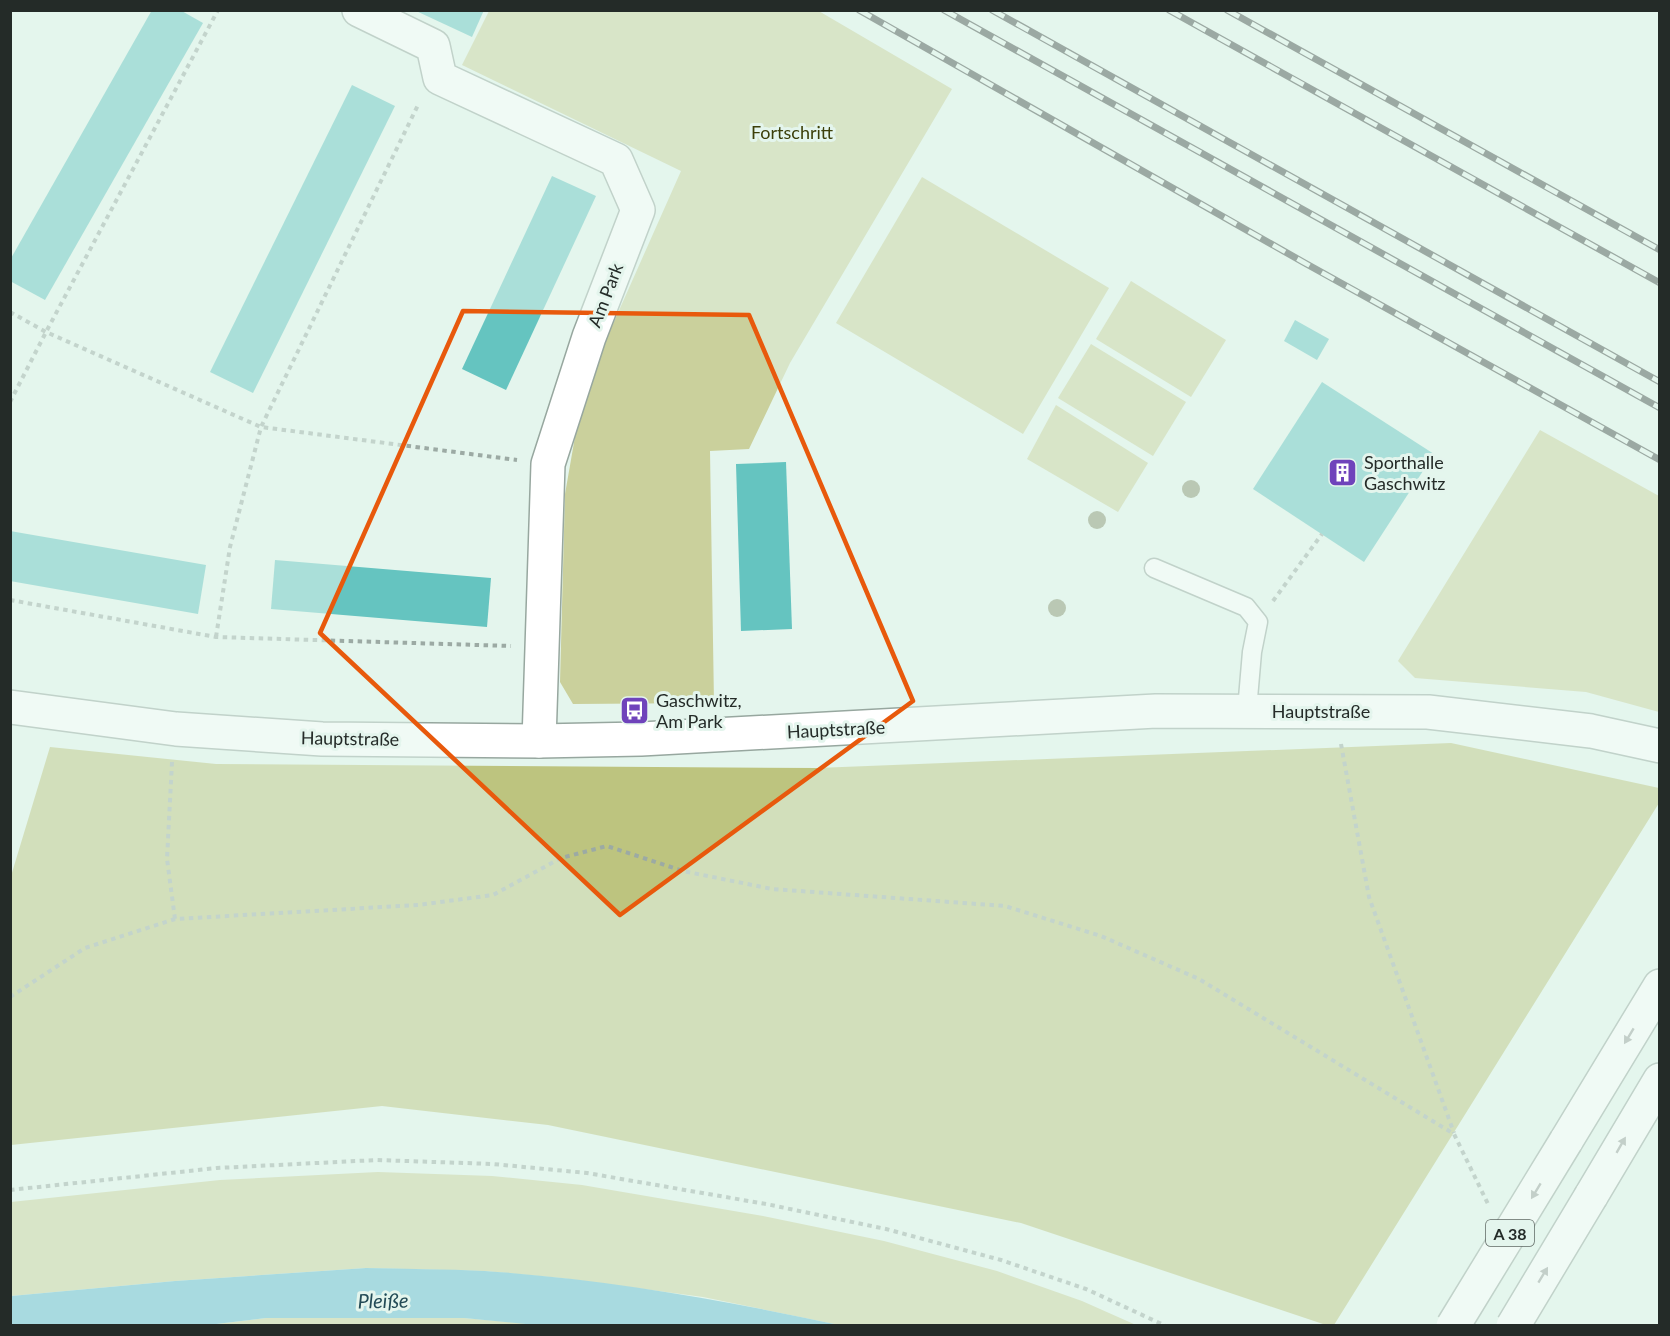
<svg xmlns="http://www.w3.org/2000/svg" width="1670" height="1336" font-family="Lato,sans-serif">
<rect width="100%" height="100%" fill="#e4f5ed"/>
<g fill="#cad09c">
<polygon points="817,10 952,89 790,363 749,449 710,451 714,703 573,704 560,682 565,494 576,431 601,351 681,171 462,65 489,11"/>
<polygon points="922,177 1109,288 1023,434 836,323"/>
<polygon points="1131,281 1226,340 1191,397 1096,339"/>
<polygon points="1091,344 1186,402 1153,456 1058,398"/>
<polygon points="1056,405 1148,463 1118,512 1027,459"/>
<polygon points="1540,430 1659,496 1659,712 1586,692 1415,678 1398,661"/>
<polygon points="378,1172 492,1176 582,1185 763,1216 884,1241 997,1271 1082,1301 1136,1325 839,1325 703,1297 561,1278 484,1271 366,1268 175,1281 11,1296 11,1202 220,1180"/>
<polygon points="266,1318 464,1318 546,1325 200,1326"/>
</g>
<polygon fill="#bdc47f" points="1451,743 1659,788 1659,803 1334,1325 1326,1325 1021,1223 548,1125 382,1106 11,1145 11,876 50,747 216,764 817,768"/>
<path fill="#61b9d0" d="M 366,1268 C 406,1269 445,1269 485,1271 C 604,1279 723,1300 839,1325 L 546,1326 L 464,1318 L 266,1318 L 200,1326 L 11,1325 L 11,1296 L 175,1281 Z"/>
<g fill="#65c4c0">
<polygon points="152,10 180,10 203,23 45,300 10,281 10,260"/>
<polygon points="414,10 484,10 472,37"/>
<polygon points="352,85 395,106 253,393 210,372"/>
<polygon points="552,176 596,196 506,390 462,369"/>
<polygon points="1295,320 1329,339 1317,360 1284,341"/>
<polygon points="1322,382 1434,454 1364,562 1253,489"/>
<polygon points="786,462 792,629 741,631 736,464"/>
<polygon points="10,531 206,565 198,614 10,581"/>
<polygon points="275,560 491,578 487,627 271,609"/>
</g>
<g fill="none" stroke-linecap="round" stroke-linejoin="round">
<defs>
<polyline id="service" points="1154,568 1246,607 1258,622 1252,652 1247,710"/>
<polyline id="minor" points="359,10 433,46 440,78 616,160 638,210 589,337 548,464 539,741"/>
<polyline id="secondary" points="10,707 176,729 322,739 539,741 641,739 1156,711 1428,712 1591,731 1660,746"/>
<g id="motorway">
<polyline points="1566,1141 1660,986"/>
<polyline points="1591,1196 1660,1080"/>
</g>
</defs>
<use href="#service" stroke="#97a79f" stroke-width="21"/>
<use href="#minor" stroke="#97a79f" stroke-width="36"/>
<use href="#secondary" stroke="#97a79f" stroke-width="36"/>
<use href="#motorway" stroke="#97a79f" stroke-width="36"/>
<g stroke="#9caaa4" stroke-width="4" stroke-dasharray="4.5 4.5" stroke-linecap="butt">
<polyline points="10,312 46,332 261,427 517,460"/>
<polyline points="10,402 46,332 218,10"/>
<polyline points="10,600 216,637 511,646"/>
<polyline points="1273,601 1322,534"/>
<polyline points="216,637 230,547 261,427 419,103"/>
<polyline points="1341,744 1369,897 1454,1133"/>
<polyline points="172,762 167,859 175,919"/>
<polyline points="10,997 85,948 175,919 418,905 493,895 561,858 607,846 683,871 772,889 1005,906 1101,936 1199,979 1454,1134 1489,1206"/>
<polyline points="10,1190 217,1168 377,1160 493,1164 587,1173 766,1204 886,1229 1001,1260 1086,1289 1166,1326"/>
</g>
<use href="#service" stroke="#fff" stroke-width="18"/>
<use href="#minor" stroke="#fff" stroke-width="33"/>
<use href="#secondary" stroke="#fff" stroke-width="33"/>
<use href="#motorway" stroke="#fff" stroke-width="33"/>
<defs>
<g id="rail">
<polyline points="859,10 1303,262 1660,460"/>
<polyline points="944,10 1660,408"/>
<polyline points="992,10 1660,382"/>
<polyline points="1169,10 1660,283"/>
<polyline points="1227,10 1660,250"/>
</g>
</defs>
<use href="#rail" stroke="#444d49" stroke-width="7"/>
<use href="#rail" stroke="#e4f5ed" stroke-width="4.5" stroke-dasharray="14" stroke-linecap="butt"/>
<defs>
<g id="motorway-bridge">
<polyline points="1453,1326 1566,1141"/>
<polyline points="1513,1326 1591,1196"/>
</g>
</defs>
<use href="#motorway-bridge" stroke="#97a79f" stroke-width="36" stroke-linecap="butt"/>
<use href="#motorway-bridge" stroke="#fff" stroke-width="33"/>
</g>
<g fill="#889170">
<circle cx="1191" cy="489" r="9"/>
<circle cx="1097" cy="520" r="9"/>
<circle cx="1057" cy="608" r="9"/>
</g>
<defs><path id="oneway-solid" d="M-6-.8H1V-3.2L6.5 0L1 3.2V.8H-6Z" transform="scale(1.5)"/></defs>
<g fill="#9ca09e">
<use href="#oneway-solid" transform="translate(1629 1036) rotate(121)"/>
<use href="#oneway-solid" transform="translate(1621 1145) rotate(-60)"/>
<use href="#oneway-solid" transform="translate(1536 1191) rotate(121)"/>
<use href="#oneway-solid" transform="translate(1543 1275) rotate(-59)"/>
</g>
<path d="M0 0H1670V1336H0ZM 463,311 L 749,315 L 913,701 L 620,915 L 320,633 Z" fill="#e4f5ed" fill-opacity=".55" fill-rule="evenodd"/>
<path fill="none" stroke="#e8590c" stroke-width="4.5" stroke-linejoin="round" d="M 463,311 L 749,315 L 913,701 L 620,915 L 320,633 Z"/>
<defs>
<symbol id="building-square" viewBox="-11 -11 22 22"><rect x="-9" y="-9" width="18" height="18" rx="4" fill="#6f43bb" stroke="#e4f5ed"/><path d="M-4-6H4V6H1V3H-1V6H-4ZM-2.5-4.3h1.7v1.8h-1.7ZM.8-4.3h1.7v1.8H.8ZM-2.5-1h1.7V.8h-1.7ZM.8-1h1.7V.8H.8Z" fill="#fff"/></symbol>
<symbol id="bus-square" viewBox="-11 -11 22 22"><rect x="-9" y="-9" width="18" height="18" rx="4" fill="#6f43bb" stroke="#e4f5ed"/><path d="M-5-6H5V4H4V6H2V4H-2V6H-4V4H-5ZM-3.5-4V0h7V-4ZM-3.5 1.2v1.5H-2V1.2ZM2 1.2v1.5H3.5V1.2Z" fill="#fff"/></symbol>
</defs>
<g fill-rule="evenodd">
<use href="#building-square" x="1326" y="456" width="33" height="33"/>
<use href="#bus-square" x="618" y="694" width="33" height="33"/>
</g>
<g text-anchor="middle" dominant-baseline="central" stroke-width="6" stroke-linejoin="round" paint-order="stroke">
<rect fill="#e4f5ed" stroke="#5e6863" stroke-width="1.5" x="1486" y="1220" width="48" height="26" rx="4.5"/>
<g font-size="16" font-weight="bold" fill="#242b28">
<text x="1510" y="1233">A 38</text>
</g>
<g font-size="18" fill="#3c3f09" stroke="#e4f5ed">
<text x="792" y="132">Fortschritt</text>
</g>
<g font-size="18" fill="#242b28" stroke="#e4f5ed">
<text transform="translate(605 295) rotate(-69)">Am Park</text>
<text x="1321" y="711">Hauptstraße</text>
<text transform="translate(836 729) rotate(-3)">Hauptstraße</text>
<text transform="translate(350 738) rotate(1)">Hauptstraße</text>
</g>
<g font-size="18" fill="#242b28" stroke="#e4f5ed" text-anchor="start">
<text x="1364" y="462">Sporthalle<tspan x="1364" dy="21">Gaschwitz</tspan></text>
<text x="656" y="700">Gaschwitz,<tspan x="656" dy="21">Am Park</tspan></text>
</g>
<g font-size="20" font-style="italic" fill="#234b56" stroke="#e4f5ed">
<text transform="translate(383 1300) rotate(-1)">Pleiße</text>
</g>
</g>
<rect width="1670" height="1336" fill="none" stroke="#242b28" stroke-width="24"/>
</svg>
